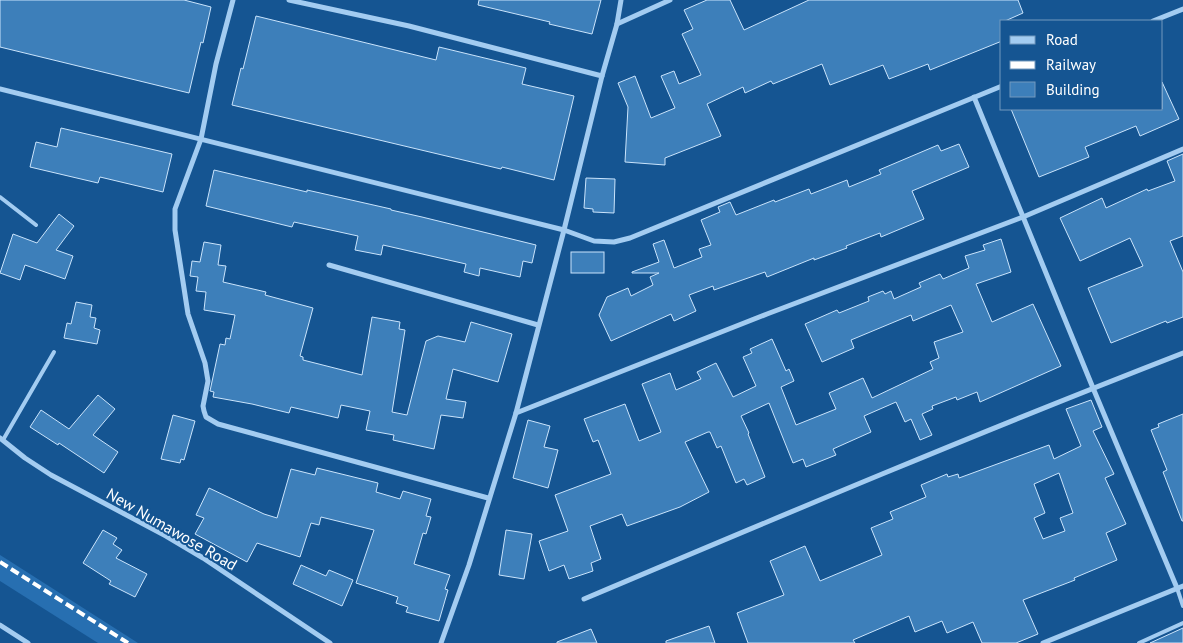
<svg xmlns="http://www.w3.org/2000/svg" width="1183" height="643" font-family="'PT Sans',sans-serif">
<rect width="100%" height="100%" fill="#155592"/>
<polygon fill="#276fb1" points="0,555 8,560 138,643 98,643 0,581"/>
<g fill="#3d7fba" stroke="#cae4fc" fill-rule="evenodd">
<polygon points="0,0 184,0 211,7 203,43 201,42 189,93 0,47"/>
<polygon points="479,0 601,0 592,34 549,24 550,22 478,5"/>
<polygon points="707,0 730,0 744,30 809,0 1018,0 1023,13 1005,21 1002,21 1002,41 930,70 928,64 889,79 883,65 830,85 822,64 773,84 771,81 745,93 743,87 707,104 721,136 665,158 665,165 625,162 628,107 618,83 635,76 651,118 675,108 661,76 674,71 679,84 701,75 682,34 693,29 684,10"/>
<polygon points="256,16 436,60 439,47 526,68 522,84 574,96 554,180 502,167 501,169 232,105 241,68 243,69"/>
<polygon points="1162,82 1179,119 1140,136 1136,126 1085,147 1089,157 1039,177 1011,109 1162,109"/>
<polygon points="61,128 172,154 163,192 100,177 98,183 30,167 36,142 57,147"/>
<polygon points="959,144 969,167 912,191 924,219 881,237 880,233 846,246 847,248 814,260 814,258 767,277 765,272 714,290 713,286 689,295 696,311 674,321 671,314 611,341 599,315 607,297 628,288 631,296 653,285 650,277 659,273 632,273 632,272 659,262 653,244 664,240 674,268 702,257 699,249 711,245 701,220 720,212 718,207 730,202 736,215 774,200 775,202 809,189 811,194 847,180 849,187 881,174 879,170 938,145 941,151"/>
<polygon points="1183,154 1183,236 1170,241 1183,272 1183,317 1167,323 1166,321 1111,343 1088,288 1143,266 1130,238 1080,261 1060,218 1102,198 1106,208 1147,189 1148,191 1175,181 1167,161"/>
<polygon points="214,170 307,192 307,190 391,209 391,210 422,217 536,245 532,263 523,261 520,277 480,268 479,276 464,272 466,264 383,245 381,255 355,250 358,236 294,222 292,227 206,206"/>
<polygon points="586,178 615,179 614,213 593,212 593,209 584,208"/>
<polygon points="59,214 74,226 56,250 73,256 65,279 25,265 20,280 0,273 13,234 37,243"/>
<polygon points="1001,239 1011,272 976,284 992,322 1033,304 1061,366 980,402 977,392 957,400 956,397 932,406 933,409 922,414 932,435 920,440 911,419 905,422 896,402 864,416 871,432 833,449 836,455 806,467 803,459 793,463 769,403 741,416 749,433 748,434 765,477 747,485 744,479 736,483 721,446 717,448 710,432 708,432 685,442 709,492 680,507 627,526 622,514 590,526 601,559 591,563 593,571 569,579 564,565 549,571 539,541 568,531 555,495 611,474 598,440 593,442 584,419 625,404 639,441 661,432 642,384 670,373 676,390 701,379 697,372 716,363 733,397 756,386 743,357 752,353 750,349 772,339 786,371 789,369 794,381 781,387 796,425 836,409 829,393 863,378 872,398 933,369 930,362 939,358 934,342 963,332 951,305 913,321 911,315 851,340 854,348 822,362 805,324 837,310 839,313 869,301 868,297 883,291 885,294 891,291 894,299 921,287 919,283 940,274 943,279 969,268 965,256 985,250 983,245"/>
<polygon points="204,242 221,245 218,265 226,266 223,282 266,292 265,295 313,308 300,356 303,357 303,360 362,375 372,317 400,322 399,329 405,330 392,412 407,415 426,341 438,336 465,342 471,322 512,334 498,382 453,369 446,399 466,402 463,418 441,415 434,449 393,440 394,435 366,430 370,411 341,405 338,418 291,407 289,413 252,404 213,397 214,392 210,391 220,344 225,345 226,338 230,339 235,315 204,310 206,292 196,291 198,277 190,276 192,261 200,262"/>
<rect x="571" y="252" width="33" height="21"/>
<polygon points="76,302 92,305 90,317 96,318 94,328 100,330 97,344 64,338 67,323 71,324"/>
<polygon points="98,395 115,409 93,435 118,452 104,473 59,443 58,445 30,427 41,410 69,429"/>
<path d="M 1091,400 L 1102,427 L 1093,431 L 1114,474 L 1105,478 L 1126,524 L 1106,533 L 1117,560 L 1074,578 L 1075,580 L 1023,600 L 1038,634 L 1016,643 L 982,643 L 973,622 L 947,633 L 942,621 L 915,632 L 909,616 L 853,640 L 855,643 L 748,643 L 737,613 L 784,595 L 770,561 L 805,546 L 820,581 L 882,555 L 871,528 L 893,519 L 890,512 L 926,497 L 921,485 L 947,474 L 948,477 L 958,474 L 959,478 L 1049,445 L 1054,459 L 1081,446 L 1066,409 ZM 1059,473 L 1073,513 L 1060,518 L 1065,531 L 1043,539 L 1034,518 L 1045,513 L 1034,484 Z"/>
<polygon points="1183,414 1183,521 1182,521 1163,472 1167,470 1151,430 1159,427 1158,424"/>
<polygon points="173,415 195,421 184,460 181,459 180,463 161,459"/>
<polygon points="528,420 550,426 544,447 558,450 548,488 513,478"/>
<polygon points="317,468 378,483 376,492 400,499 403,491 431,499 426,516 431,517 426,534 423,533 414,564 450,575 445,589 448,590 439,621 406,612 408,607 396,603 398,597 356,583 374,530 321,517 319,525 311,523 300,557 257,543 247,562 195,534 204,518 196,515 209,488 264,514 277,518 291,469 315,475"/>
<polygon points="103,530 117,538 113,544 122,550 116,558 147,574 135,597 109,584 111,581 83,563"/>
<polygon points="506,530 532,534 524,579 499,575"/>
<polygon points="301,565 326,576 329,570 353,580 342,606 293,584"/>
<polygon points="709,626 715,643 666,643 666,641"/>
<polygon points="1183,628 1183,643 1150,643"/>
<polygon points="591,629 597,643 557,643 557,642"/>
</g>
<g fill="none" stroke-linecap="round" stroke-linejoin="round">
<g stroke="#a3ccf1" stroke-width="4">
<polyline points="0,197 36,225"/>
<polyline points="3,440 54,352"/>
<polyline points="1177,588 1183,606"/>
<polyline points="1139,643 1183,623"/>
</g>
<g stroke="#a3ccf1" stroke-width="5">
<polyline points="233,0 216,64 201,139 175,209 175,230 188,314 205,363 208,381 203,406 204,411 206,417 218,424 488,498"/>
<polyline points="289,0 409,26 602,76"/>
<polyline points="1153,21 1183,9"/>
<polyline points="617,24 670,0"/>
<polyline points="0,89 564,230 594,241 614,242 630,238 1002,86"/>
<polyline points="974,97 1093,388 1177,588"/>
<polyline points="329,265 538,325"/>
<polyline points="516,413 767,314 1023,217 1183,149"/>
<polyline points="0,438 25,458 51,475 166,536 203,558 330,643"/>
<path d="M 584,599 C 783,515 982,431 1183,353"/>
<polyline points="0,625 28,643"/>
<polyline points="441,643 469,565 516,413 564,230 602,76 617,24 621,0"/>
<polyline points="1043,643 1183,586"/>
</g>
<polyline stroke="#fff" stroke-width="4" stroke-dasharray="9 4" stroke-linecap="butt" points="0,562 128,643"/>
</g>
<g text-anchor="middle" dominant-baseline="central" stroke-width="4" stroke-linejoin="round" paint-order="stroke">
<g font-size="16" fill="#fff" stroke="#155592">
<text transform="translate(172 529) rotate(30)">New Numawose Road</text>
</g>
</g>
<rect x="1000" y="20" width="162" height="90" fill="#155592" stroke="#7399be"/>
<rect x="1010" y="36" width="25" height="8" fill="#a3ccf1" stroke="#7399be"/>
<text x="1046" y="45" font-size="15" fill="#ffffff">Road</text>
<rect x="1010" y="61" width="25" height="8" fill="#ffffff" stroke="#7399be"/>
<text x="1046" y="70" font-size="15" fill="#ffffff">Railway</text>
<rect x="1010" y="82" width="25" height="15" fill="#3d7fba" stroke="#7399be"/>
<text x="1046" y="95" font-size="15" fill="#ffffff">Building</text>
</svg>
